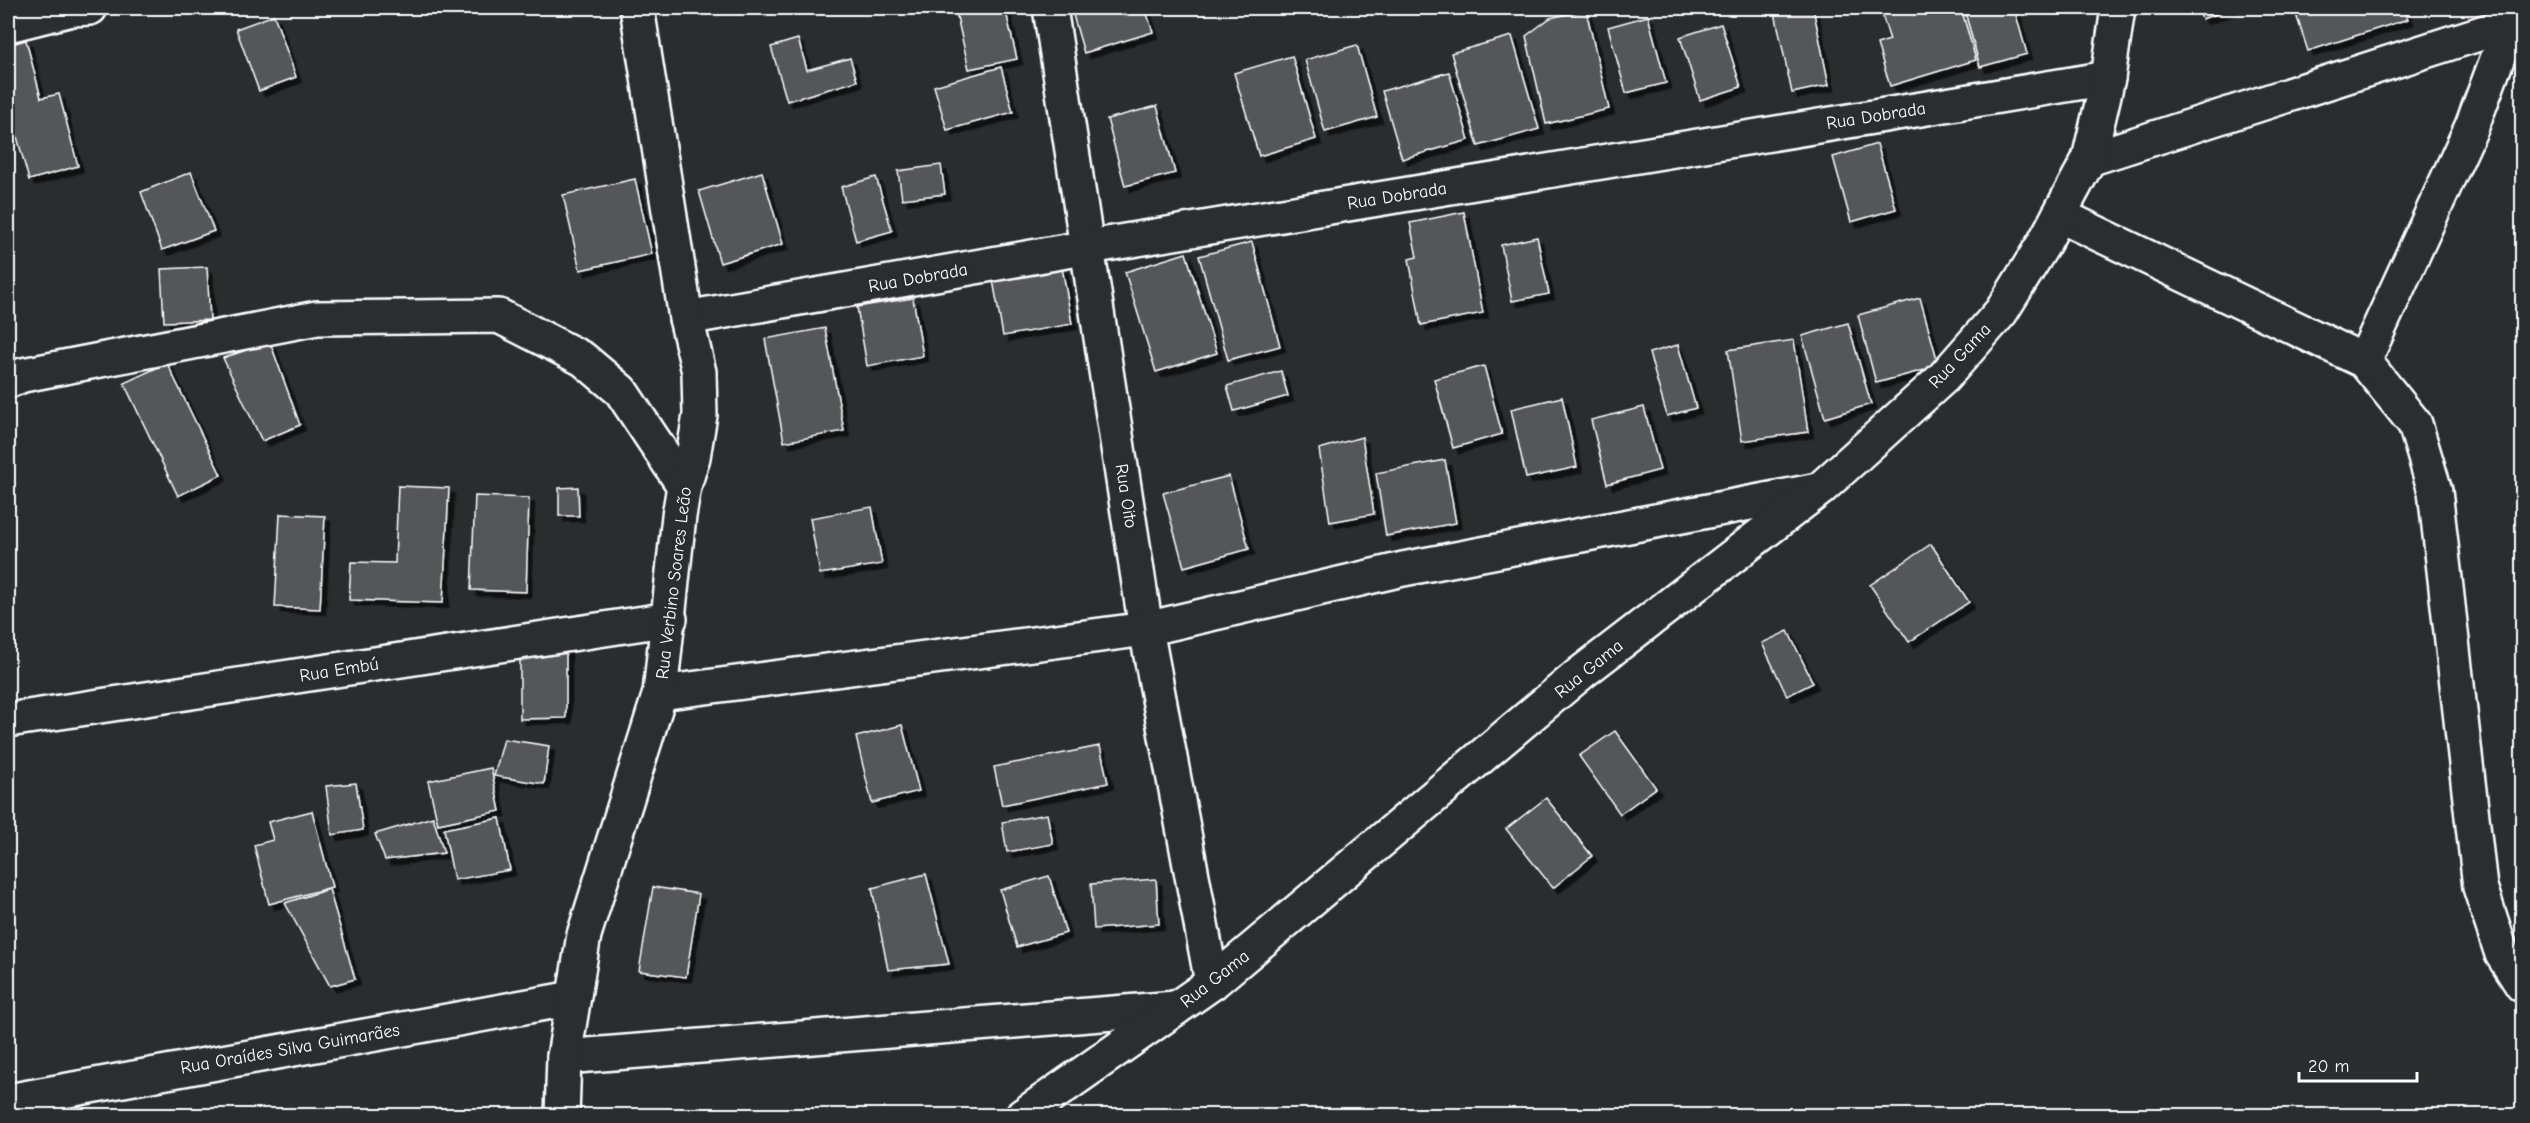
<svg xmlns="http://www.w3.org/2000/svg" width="2530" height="1123" font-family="'Comic Neue',sans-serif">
<defs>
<filter id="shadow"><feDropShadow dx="5.5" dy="5.5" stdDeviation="0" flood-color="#0009"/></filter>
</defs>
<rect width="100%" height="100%" fill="#2a2d2e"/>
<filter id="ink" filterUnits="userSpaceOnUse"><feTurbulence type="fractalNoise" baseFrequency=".0167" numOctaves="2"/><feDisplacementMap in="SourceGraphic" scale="12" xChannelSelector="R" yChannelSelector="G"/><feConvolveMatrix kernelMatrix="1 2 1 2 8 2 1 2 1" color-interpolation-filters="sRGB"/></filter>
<g filter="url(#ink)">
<g fill="#555758" stroke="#fff" stroke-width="1.5" filter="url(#shadow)">
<polygon points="955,8 1005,8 1017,59 969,69"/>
<polygon points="1071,8 1145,8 1153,32 1084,53"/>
<polygon points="1774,8 1813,8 1829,85 1792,93"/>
<polygon points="1880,8 1961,8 1976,60 1890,86 1877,44 1890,40"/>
<polygon points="1964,8 2014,8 2027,54 1980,67"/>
<polygon points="2197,8 2233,8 2202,19"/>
<polygon points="2294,8 2404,8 2408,19 2308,51"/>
<polygon points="1586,10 1609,109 1546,124 1526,36 1550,18"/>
<polygon points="274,15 296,77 259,91 236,29"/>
<polygon points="1648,16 1666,83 1626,93 1608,27"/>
<polygon points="1721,24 1741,87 1700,100 1680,37"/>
<polygon points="1512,36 1539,129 1478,146 1451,53"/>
<polygon points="798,39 807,70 850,58 857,81 787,101 771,47"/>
<polygon points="26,40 41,98 59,94 78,166 29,180 8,104 8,45"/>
<polygon points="1357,45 1377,117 1325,132 1305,60"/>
<polygon points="1292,56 1316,139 1259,156 1234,73"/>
<polygon points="1001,67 1013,112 947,130 934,86"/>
<polygon points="1449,72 1469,140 1402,159 1382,91"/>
<polygon points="2522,93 2522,120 2516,118"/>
<polygon points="1157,106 1175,173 1125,186 1107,119"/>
<polygon points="1877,144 1896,209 1851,222 1833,157"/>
<polygon points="941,165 945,194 902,199 898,171"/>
<polygon points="191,172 214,231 162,250 141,192"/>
<polygon points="762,172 783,244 720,263 699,191"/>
<polygon points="876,177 892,231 856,241 841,187"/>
<polygon points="635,179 652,254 580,270 563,195"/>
<polygon points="1464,212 1483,313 1421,325 1409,259 1417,257 1410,223"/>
<polygon points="1537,237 1549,294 1512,301 1501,245"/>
<polygon points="1252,242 1280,346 1228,360 1199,256"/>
<polygon points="1186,253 1217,353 1156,372 1125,272"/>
<polygon points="207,267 210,320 164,322 161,269"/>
<polygon points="1062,267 1072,324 1003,336 993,280"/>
<polygon points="913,298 923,356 867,366 857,307"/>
<polygon points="1920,298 1939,366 1876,383 1858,315"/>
<polygon points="1848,323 1871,404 1825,418 1802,336"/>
<polygon points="825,328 844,431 784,442 765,339"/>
<polygon points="1794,340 1808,432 1742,441 1728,350"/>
<polygon points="270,342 300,425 262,441 223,358"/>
<polygon points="1678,345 1696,408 1667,416 1649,353"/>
<polygon points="167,363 221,475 178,496 124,383"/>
<polygon points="1484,366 1502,434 1453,448 1434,379"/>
<polygon points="1281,371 1288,396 1234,411 1227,386"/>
<polygon points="1562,397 1577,467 1526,478 1511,409"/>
<polygon points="1644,407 1660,470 1607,484 1591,420"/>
<polygon points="1362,437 1374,514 1330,522 1319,449"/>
<polygon points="1445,460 1456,523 1386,536 1376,473"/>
<polygon points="1229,476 1249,549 1184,567 1163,493"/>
<polygon points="398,486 449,488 443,603 349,600 351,562 395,563"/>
<polygon points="578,487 579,516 559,516 559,488"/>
<polygon points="475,496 529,498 526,592 471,590"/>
<polygon points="872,507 882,564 820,574 810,518"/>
<polygon points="280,514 325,516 320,609 275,607"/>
<polygon points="1931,544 1969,602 1909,642 1870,585"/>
<polygon points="1788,631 1813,683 1787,696 1762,643"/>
<polygon points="566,646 566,718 520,719 520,647"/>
<polygon points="902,725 919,791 872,803 856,737"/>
<polygon points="1615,731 1656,788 1620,814 1579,756"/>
<polygon points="504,739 549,746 544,784 494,776"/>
<polygon points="1100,746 1108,783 1002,805 994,767"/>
<polygon points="491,768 500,811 438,824 428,781"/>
<polygon points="356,783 363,830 332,835 326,786"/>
<polygon points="1546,798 1592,856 1553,888 1506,829"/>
<polygon points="312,811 332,887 269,904 254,845 273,840 268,822"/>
<polygon points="1047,814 1053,844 1007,852 1002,822"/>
<polygon points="433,817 444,853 385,860 375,834"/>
<polygon points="500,818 510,870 454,880 444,829"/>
<polygon points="926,874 949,964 888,970 872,888"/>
<polygon points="1049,876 1066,933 1017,947 1000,890"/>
<polygon points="1156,879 1159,924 1094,929 1091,884"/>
<polygon points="653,887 699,894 686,977 639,971"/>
<polygon points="329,889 355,979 330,986 285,903"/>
</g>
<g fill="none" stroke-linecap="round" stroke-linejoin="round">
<defs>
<g id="minor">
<polyline points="1050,8 1146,629 1212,983"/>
<polyline points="8,25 72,9 90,8"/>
<polyline points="2089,159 2522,20"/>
<polyline points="2059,215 2364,361 2415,424 2435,491 2480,887 2502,954 2522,985"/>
<polyline points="686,318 1089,247 2108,78"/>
<polyline points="2364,361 2472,126 2510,25"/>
<polyline points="8,381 23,375 317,318 499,316 583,359 621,391 684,486"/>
<polyline points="660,693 1146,629 1403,569 1813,491"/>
<polyline points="8,720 670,619"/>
<polyline points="564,1057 1176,1008"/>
<polyline points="8,1101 573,998"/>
<polyline points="562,1116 564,1057 584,935 660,693 679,516 684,486 693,457 700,415 699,372 686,318 637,8"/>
<polyline points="1022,1116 1212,983 1581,673 1820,489 1943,378 2001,312 2044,243 2089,159 2108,78 2118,8"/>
</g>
</defs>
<use href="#minor" stroke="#fff" stroke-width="38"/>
<use href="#minor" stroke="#2a2d2e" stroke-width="33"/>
</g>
</g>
<g text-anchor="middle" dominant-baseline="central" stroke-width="6" stroke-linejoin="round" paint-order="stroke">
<g font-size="18" fill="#fff" stroke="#2a2d2e">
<text transform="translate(1876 116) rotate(-9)">Rua Dobrada</text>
<text transform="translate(1397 196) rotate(-9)">Rua Dobrada</text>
<text transform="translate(918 278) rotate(-10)">Rua Dobrada</text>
<text transform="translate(1960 356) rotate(-47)">Rua Gama</text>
<text transform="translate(1126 496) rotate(81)">Rua Oito</text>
<text transform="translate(674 583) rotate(-83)">Rua Verbino Soares Leão</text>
<text transform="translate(1589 669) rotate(-39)">Rua Gama</text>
<text transform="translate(339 670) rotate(-9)">Rua Embú</text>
<text transform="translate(1215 979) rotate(-38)">Rua Gama</text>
<text transform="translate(290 1049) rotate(-10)">Rua Oraídes Silva Guimarães</text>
</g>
</g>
<rect width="2530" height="1123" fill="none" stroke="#2a2d2e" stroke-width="30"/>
<rect x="15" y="15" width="2500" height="1093" fill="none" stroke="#fff" stroke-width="2" filter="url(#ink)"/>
<path d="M2299 1072v9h118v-9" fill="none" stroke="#ffffff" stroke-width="3"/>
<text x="2308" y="1072" font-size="18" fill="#ffffff" stroke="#2a2d2e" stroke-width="4.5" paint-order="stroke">20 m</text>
</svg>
